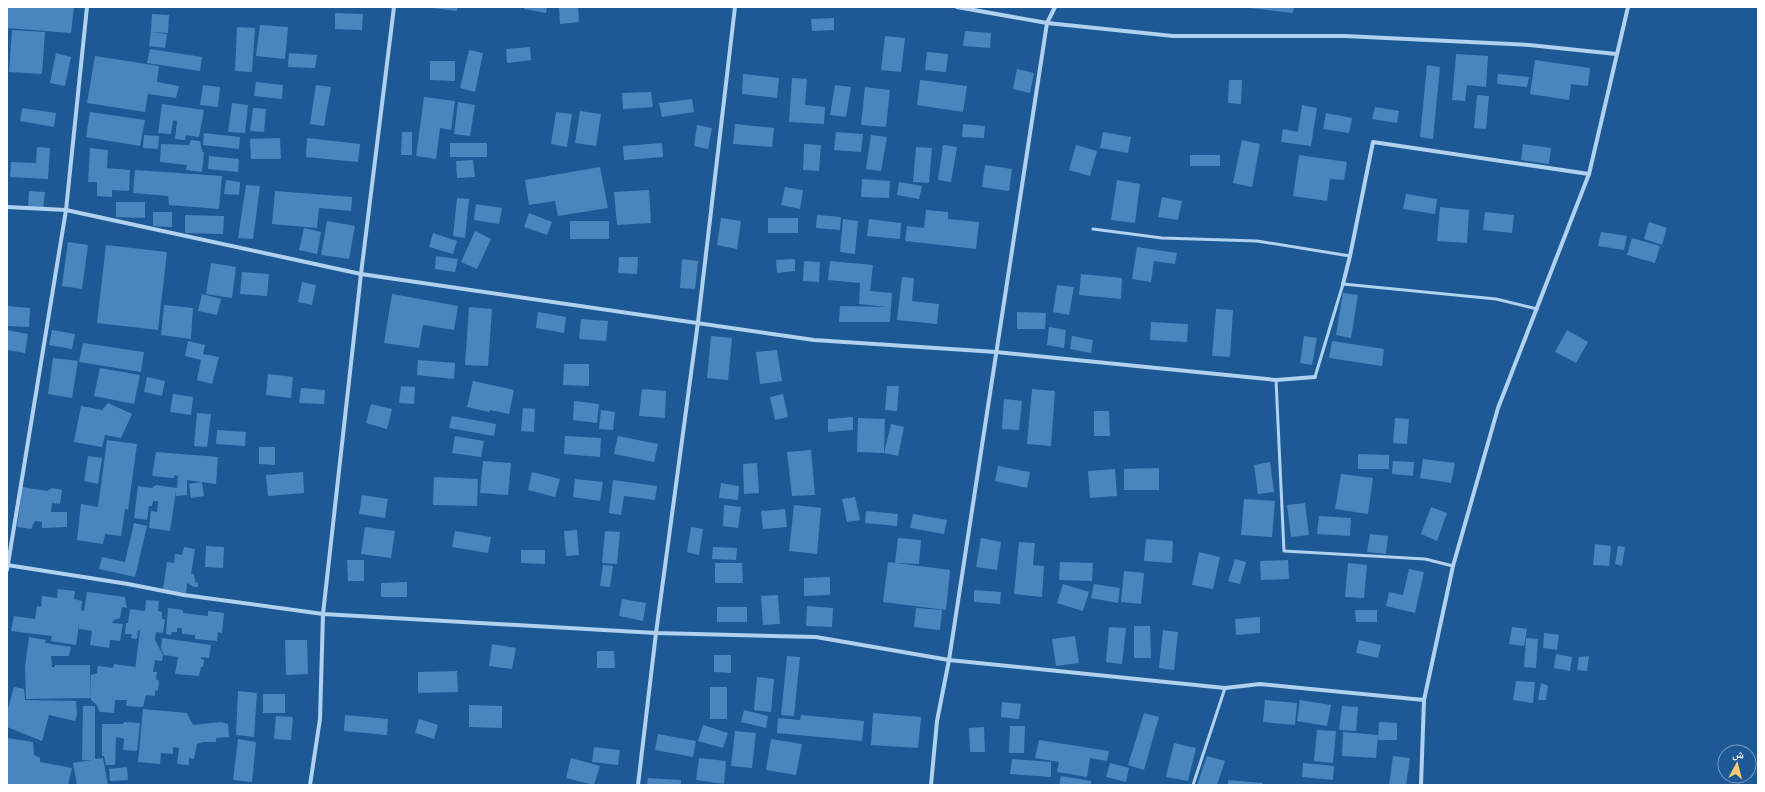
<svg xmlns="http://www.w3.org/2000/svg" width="1765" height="792" font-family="'Nunito Sans','Noto Naskh Arabic',sans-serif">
<rect width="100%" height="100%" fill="#1d5995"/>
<g fill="#4a85bd">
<polygon points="7,7 74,7 71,33 7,28"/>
<polygon points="424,7 457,7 457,11"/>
<polygon points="524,7 547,7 546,13 524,9"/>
<polygon points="559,7 578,7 579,22 560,24"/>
<polygon points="1240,7 1294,7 1293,13"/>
<polygon points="335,13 363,14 362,30 335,29"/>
<polygon points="152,14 169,15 168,33 151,32"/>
<polygon points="834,18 834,30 812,31 811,19"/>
<polygon points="260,25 288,27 285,59 256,56"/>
<polygon points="237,27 255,28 252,72 235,71"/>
<polygon points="12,30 45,32 42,74 9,72"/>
<polygon points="965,31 991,33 990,48 963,46"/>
<polygon points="151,32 167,34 165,48 149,46"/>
<polygon points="885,36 905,38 901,72 881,70"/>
<polygon points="530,47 531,60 507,63 506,49"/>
<polygon points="150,49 202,57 200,71 147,63"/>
<polygon points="469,50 483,53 475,92 460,88"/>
<polygon points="927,52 948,54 946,72 925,70"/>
<polygon points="56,53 71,57 65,86 50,83"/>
<polygon points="289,53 317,55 315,68 288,67"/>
<polygon points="1456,54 1488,56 1486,87 1467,85 1465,101 1452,100"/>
<polygon points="95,56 159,66 157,82 179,86 176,98 148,94 145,112 87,103"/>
<polygon points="1535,60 1590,68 1588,86 1571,84 1569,100 1530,94"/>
<polygon points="430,61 455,61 455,81 430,80"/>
<polygon points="1427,65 1440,67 1433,139 1420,137"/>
<polygon points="1017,69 1034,73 1030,93 1013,89"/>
<polygon points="743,74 779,78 777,98 742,94"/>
<polygon points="1498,74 1529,77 1527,87 1497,84"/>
<polygon points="792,78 807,79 805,105 825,107 824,124 789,122"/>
<polygon points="920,80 967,86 963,112 917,105"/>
<polygon points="1229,80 1242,80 1241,104 1228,103"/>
<polygon points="256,82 283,85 282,99 254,96"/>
<polygon points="203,85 220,87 218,107 200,105"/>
<polygon points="316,85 331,87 324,126 310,124"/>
<polygon points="835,85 851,87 846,117 830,115"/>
<polygon points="865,87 890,90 886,127 861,125"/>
<polygon points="651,92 653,107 623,109 622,93"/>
<polygon points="1477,95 1489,96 1486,129 1474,128"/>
<polygon points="424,97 455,101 451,130 440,128 436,159 416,156"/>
<polygon points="692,99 694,112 662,117 659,103"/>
<polygon points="458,102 475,105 470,136 454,134"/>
<polygon points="232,103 248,105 245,133 228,132"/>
<polygon points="162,104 204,110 199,137 186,135 185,140 175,139 177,121 173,120 171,134 158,133"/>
<polygon points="1302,105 1317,108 1311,146 1281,142 1283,129 1298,132"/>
<polygon points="1375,107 1399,111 1397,123 1372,119"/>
<polygon points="22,108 56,113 54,127 20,121"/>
<polygon points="253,108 266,109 264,132 250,131"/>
<polygon points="580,111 601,114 596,146 575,143"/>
<polygon points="90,112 145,120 140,146 86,137"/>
<polygon points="556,112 572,114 567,147 551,144"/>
<polygon points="1326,113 1352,118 1349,133 1323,129"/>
<polygon points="735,124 774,128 772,147 733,144"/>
<polygon points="963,124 985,126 984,138 962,137"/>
<polygon points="697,125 712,128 708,149 694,146"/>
<polygon points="402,132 412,132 412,155 401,155"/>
<polygon points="836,132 863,134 861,152 834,150"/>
<polygon points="1103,132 1131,137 1128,153 1100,148"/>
<polygon points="204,133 240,137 239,149 203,145"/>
<polygon points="144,135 159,136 158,149 143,148"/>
<polygon points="871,135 887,137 881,171 866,169"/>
<polygon points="280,138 281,159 251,159 250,139"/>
<polygon points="307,138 360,144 358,162 306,157"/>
<polygon points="191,140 200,141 202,151 204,153 202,172 186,170 187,165 160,162 161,144 189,145"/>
<polygon points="1242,140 1260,144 1252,187 1233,183"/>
<rect x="450" y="143" width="37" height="14"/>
<polygon points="662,143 663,157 624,160 623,146"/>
<polygon points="804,144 821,145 819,171 803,170"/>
<polygon points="1523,144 1551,148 1549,164 1521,160"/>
<polygon points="943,145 957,147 951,182 938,180"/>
<polygon points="1076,145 1097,151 1090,176 1069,170"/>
<polygon points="37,147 50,148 48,179 10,177 11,162 36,163"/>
<polygon points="916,147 932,148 929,183 913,182"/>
<polygon points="90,148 108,150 107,168 130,170 129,191 112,190 112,197 97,196 97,182 88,182"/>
<rect x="1190" y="155" width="30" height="11"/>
<polygon points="1299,155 1347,162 1344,180 1330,179 1327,201 1293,196"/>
<polygon points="209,156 239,159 238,172 208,169"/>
<polygon points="473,160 475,177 457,178 456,161"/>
<polygon points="985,165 1012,169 1009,191 982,187"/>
<polygon points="600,167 608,208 558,216 555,201 529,205 525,180"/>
<polygon points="135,170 222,176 219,209 169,205 168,196 133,193"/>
<polygon points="862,179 890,181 889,198 861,197"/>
<polygon points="226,180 240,182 239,195 224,194"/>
<polygon points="1117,180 1140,184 1135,223 1111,220"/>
<polygon points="899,182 922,186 919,199 897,195"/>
<polygon points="246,185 260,186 253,239 238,238"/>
<polygon points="785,187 803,190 800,209 781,205"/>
<polygon points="649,190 651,223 617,225 614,192"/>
<polygon points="29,191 45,192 43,210 28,209"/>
<polygon points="275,191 352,197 351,211 319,208 317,228 272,224"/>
<polygon points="1406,194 1437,199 1435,214 1403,209"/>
<polygon points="1162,197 1182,201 1178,220 1158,217"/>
<polygon points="457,198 469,199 465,238 453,236"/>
<polygon points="116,202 145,202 145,218 116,217"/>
<polygon points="476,204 502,208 499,224 474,220"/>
<polygon points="1440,207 1469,210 1467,243 1437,241"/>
<polygon points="926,210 948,212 948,219 979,222 976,249 905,241 907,226 924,228"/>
<polygon points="153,212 172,212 172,227 153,226"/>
<polygon points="1485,212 1514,215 1512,233 1483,230"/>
<polygon points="529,213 552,222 547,235 524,227"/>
<polygon points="185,215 224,216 223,234 185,233"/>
<polygon points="817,215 841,217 840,230 816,228"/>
<polygon points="721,218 741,221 737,249 717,245"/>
<rect x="768" y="218" width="30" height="15"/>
<polygon points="843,219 858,221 855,254 840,252"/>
<polygon points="869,219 901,223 900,239 867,236"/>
<polygon points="327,221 355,226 349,259 321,255"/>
<rect x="570" y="221" width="39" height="18"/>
<polygon points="1649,222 1667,228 1662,245 1644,239"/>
<polygon points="304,228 321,232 317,254 299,250"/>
<polygon points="475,231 491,239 477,269 461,262"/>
<polygon points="1601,232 1627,236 1624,250 1598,246"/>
<polygon points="433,233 457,241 453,254 429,247"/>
<polygon points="1632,238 1660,246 1655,263 1627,255"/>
<polygon points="68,242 88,245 82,289 62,286"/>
<polygon points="106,245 167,252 158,330 97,323"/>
<polygon points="1137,247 1177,253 1175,264 1154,261 1151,282 1132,279"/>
<polygon points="436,256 458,259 455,272 435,269"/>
<polygon points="619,257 638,257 637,274 618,273"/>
<polygon points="682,259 698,261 695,289 680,288"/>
<polygon points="795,259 795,271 777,273 776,260"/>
<polygon points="804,261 820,262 819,282 803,281"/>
<polygon points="830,261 873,265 870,291 892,293 890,322 839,322 840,306 888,307 859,304 860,283 828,280"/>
<polygon points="211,263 236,267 232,298 206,294"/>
<polygon points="242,272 269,274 267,296 240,294"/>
<polygon points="1081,274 1122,278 1121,299 1079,295"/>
<polygon points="902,277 914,278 912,301 939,304 937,324 897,320"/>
<polygon points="302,282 316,285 312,305 298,302"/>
<polygon points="1057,285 1074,287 1069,315 1053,312"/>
<polygon points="1343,293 1358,295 1351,338 1336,335"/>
<polygon points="202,294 221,299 217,315 198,311"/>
<polygon points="392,294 458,306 454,330 423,325 419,348 384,343"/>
<polygon points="164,305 193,308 191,339 161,335"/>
<polygon points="7,306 30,308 29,327 7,326"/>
<polygon points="469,307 492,309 488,366 465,365"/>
<polygon points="1216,309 1233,310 1230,357 1212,356"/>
<polygon points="538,312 566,317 564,333 536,328"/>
<polygon points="1017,312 1046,313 1045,329 1017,329"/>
<polygon points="581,319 608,321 606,341 579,339"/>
<polygon points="1151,322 1188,324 1187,342 1150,340"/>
<polygon points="1049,327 1066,330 1064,348 1047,345"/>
<polygon points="7,330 28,334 25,353 7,350"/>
<polygon points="52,330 75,334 72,349 49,345"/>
<polygon points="1567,330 1588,342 1576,363 1555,352"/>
<polygon points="711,336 732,338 728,380 707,378"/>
<polygon points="1072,336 1093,340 1091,353 1070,349"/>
<polygon points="1304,336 1317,338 1312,365 1300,363"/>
<polygon points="188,341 205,345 203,354 219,357 212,384 197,380 201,360 185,356"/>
<polygon points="1332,341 1384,349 1382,366 1329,358"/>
<polygon points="83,343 144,352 141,372 79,362"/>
<polygon points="777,350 782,381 760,384 756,352"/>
<polygon points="53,358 78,361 72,398 48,394"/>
<polygon points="418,360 455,363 454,379 417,375"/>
<polygon points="564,364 589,364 589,386 563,385"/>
<polygon points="100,368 140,375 134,404 94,396"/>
<polygon points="268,374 293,377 291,398 266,395"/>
<polygon points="147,377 165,381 162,396 144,392"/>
<polygon points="473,381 514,390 509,414 490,410 489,412 467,407"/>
<polygon points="401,386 415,387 414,404 399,403"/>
<polygon points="887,386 899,386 897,411 885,410"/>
<polygon points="301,388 325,390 324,404 299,403"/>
<polygon points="642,389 666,391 665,418 639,416"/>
<polygon points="1032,389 1055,391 1051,446 1027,444"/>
<polygon points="173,394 193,397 191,415 170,412"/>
<polygon points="783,394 788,417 775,420 770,397"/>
<polygon points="1004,399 1022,401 1019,430 1002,429"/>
<polygon points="574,401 599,404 597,423 573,420"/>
<polygon points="108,403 132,414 121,438 105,435 102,447 74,442 81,406 102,410"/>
<polygon points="371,404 392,409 387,429 366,423"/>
<polygon points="523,408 535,409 534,432 521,431"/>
<polygon points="601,410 615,412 613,430 599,429"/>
<polygon points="1094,411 1109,411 1110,436 1094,436"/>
<polygon points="197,413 211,414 207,447 194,446"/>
<polygon points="452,416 496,424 494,436 449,428"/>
<polygon points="853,417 853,430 828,432 828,419"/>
<polygon points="858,418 885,419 884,453 857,452"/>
<polygon points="1395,418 1409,419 1407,444 1393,443"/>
<polygon points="891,424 904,427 898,456 884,453"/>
<polygon points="217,430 246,432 245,446 216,444"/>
<polygon points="455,436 484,441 481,457 452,453"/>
<polygon points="565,436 601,438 600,457 564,454"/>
<polygon points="618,436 658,444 654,462 614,454"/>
<polygon points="107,440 137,444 128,510 125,509 121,536 105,534 103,544 77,540 81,504 98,507"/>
<polygon points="259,447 275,447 275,465 259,464"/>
<polygon points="811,450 815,495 792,496 787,452"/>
<polygon points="156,452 218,457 216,484 202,482 204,496 191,498 189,484 202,482 187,480 187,495 176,496 176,491 170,531 149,528 151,511 157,512 158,501 153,501 152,506 149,506 147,520 134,518 138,486 152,488 156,485 177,488 178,476 174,475 174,478 152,476"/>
<polygon points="1358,454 1389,455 1389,469 1358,469"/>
<polygon points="88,456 102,458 98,484 84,481"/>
<polygon points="1423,459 1455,463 1451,483 1420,478"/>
<polygon points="483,461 511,463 508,495 480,493"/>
<polygon points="1393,461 1414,462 1413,476 1392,474"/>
<polygon points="1270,462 1274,492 1258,494 1254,465"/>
<polygon points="757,463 759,493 744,494 743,464"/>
<polygon points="998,466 1030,472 1027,488 995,481"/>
<polygon points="1159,468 1159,490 1124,490 1124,469"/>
<polygon points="1115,469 1117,496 1090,498 1088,471"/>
<polygon points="303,472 304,493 268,496 266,475"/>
<polygon points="532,472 560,479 555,497 528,490"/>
<polygon points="1341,474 1373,478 1368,514 1335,509"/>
<polygon points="434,477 478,479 477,506 433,505"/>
<polygon points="575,479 603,482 600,501 573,497"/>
<polygon points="613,480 657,486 655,500 624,496 621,515 609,513"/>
<polygon points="721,483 739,486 738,500 719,498"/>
<polygon points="22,487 47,491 52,488 62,490 60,504 52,503 51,512 67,512 67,527 42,528 42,522 35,521 31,529 17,527"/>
<polygon points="362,495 388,499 385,518 359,514"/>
<polygon points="855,497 860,520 847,522 842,499"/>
<polygon points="1244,499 1275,501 1272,537 1241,535"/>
<polygon points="1305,503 1309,535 1291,537 1287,505"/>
<polygon points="724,505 741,507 738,528 723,526"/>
<polygon points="794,505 821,508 817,554 789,551"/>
<polygon points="1431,507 1447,513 1437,541 1421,534"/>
<polygon points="785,509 787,527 763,529 761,511"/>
<polygon points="866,511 898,514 897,526 865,523"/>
<polygon points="913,514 947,520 944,534 910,528"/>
<polygon points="1319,516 1351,518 1350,536 1317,534"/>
<polygon points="134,523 147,526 135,577 99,569 102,557 125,562"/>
<polygon points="365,527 395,531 391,558 361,554"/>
<polygon points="691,527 703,529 699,555 687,552"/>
<polygon points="577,530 579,555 566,556 564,531"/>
<polygon points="455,531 491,537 488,553 452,547"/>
<polygon points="605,531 620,532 617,564 602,563"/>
<polygon points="1370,534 1388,536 1386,554 1367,552"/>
<polygon points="898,538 921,540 919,564 895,563"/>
<polygon points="981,538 1001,542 997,570 976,567"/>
<polygon points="1146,539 1173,541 1172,563 1144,561"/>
<polygon points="1019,542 1035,543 1033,565 1044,566 1042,597 1014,594"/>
<polygon points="1595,544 1611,546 1609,566 1593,565"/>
<polygon points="206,546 224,547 223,568 205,567"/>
<polygon points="1618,546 1625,547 1622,566 1615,564"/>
<polygon points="184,547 195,549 191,574 194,574 195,582 198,583 198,587 194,587 187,583 186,593 163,589 167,562 174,563 175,554 182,555"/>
<polygon points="713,547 737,548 736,560 712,559"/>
<polygon points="521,550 545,550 545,564 521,563"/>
<polygon points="1199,552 1220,557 1213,589 1192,585"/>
<polygon points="1235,559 1246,562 1240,584 1228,581"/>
<polygon points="347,560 364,560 364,581 348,581"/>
<polygon points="1288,560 1289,579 1261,580 1260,561"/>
<polygon points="888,562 950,570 946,610 883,602"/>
<polygon points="1060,562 1093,563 1092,581 1059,580"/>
<polygon points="715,563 742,563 743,583 715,583"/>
<polygon points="1348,563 1367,565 1364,598 1345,597"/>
<polygon points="603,565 613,566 610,587 600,586"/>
<polygon points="1409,569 1424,572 1415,613 1386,606 1389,592 1403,595"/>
<polygon points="1124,571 1144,573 1141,604 1121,602"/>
<polygon points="830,577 830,595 804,596 804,578"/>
<polygon points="407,582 407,597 381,597 381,583"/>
<polygon points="1063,584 1089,592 1083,611 1057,603"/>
<polygon points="1094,584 1120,588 1118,603 1091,598"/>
<polygon points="58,589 75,591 74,599 82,601 81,610 84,611 87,592 125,597 127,608 122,607 120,618 114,620 112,623 123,624 120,641 110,640 109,648 90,645 92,631 79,629 79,625 76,645 51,641 52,636 11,631 14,616 35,619 37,606 41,607 42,596 57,598"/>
<polygon points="974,590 1001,592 1000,604 974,602"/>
<polygon points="778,595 780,624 763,625 761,596"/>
<polygon points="622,599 646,603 643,621 619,616"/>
<polygon points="146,600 159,601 158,611 162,612 162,619 165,619 163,633 156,632 155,640 163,655 162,661 155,660 153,672 157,672 156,679 159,681 158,691 155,690 155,696 146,695 143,707 126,706 127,700 115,700 114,713 100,712 96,704 91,700 91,675 97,673 98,666 113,668 114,664 135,667 135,670 140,630 138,630 137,639 131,638 132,634 125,634 126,623 128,623 130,609 145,611"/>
<polygon points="807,606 833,608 832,627 806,626"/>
<rect x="717" y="607" width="30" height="15"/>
<polygon points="168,608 183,610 183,613 208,616 208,611 224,613 222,633 218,632 217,641 195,639 195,635 182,634 182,628 177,628 177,632 172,632 171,635 166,634"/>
<polygon points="916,608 942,610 940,630 914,627"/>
<polygon points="1355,610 1377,610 1377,622 1356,622"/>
<polygon points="1260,617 1260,633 1236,635 1235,619"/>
<polygon points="1134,626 1150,626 1151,658 1134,658"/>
<polygon points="1109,627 1126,628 1122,664 1106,662"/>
<polygon points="1512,627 1527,629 1524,646 1509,644"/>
<polygon points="1163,630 1178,632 1174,670 1159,668"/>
<polygon points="1544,633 1559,635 1557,650 1543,648"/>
<polygon points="1075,636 1079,663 1056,666 1052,639"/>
<polygon points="29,637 46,640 45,643 71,647 69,656 51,656 52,667 55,667 55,665 90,665 91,698 26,699 25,667"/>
<polygon points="162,638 211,645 209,658 201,657 201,659 204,660 203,667 201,667 199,676 175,674 178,657 164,655 161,648"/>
<polygon points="1526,638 1538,639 1536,668 1524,667"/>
<polygon points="285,640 307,640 308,674 286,675"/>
<polygon points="1359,640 1381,645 1378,658 1356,653"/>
<polygon points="492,644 516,648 512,669 489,666"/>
<polygon points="597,651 614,651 615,668 597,668"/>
<polygon points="1556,654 1572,657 1570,671 1554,668"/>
<polygon points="714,655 731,655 731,673 714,672"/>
<polygon points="787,656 800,657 794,716 781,715"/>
<polygon points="1589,656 1587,671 1577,670 1579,657"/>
<polygon points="457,671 458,692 418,693 418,672"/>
<polygon points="757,677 774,679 771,712 754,710"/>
<polygon points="1516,681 1535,682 1533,703 1513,700"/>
<polygon points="1541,683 1548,686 1546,700 1538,700"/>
<polygon points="14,687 24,689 25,700 76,701 77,714 75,721 49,715 42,741 7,727 7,712"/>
<rect x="710" y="687" width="17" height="32"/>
<polygon points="238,691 257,693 254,737 236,735"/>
<rect x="263" y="694" width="22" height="19"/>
<polygon points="1265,700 1297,703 1295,725 1263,722"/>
<polygon points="1300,700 1331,705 1327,726 1297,721"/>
<polygon points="1002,702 1021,704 1019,719 1001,717"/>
<polygon points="469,705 502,706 502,728 469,727"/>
<polygon points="83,706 95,706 95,759 103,758 108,785 77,785 73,763 91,760 82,760"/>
<polygon points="1342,706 1358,707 1356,731 1339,730"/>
<polygon points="143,709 187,713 193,725 221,722 228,724 229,737 216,738 216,742 203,742 197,744 194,759 189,758 189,765 177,764 179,748 173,747 173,754 161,753 160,764 138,762"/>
<polygon points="744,710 768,716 766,728 741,722"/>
<polygon points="873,713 921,717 918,748 871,745"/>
<polygon points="1144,713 1159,717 1144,770 1128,765"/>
<polygon points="345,715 388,719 387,735 344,731"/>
<polygon points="801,715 864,721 862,741 777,733 778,718 800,720"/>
<polygon points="276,716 293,717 291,740 274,739"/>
<polygon points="419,719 438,725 434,739 415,733"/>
<polygon points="124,722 140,723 137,751 123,750 124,739 116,737 115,765 106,765 104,756 102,756 102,724 123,724"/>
<polygon points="1379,722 1397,723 1397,740 1378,740"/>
<polygon points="703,725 728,733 723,748 698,741"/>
<polygon points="1010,726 1025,726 1024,753 1009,753"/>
<polygon points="984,727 985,752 970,752 969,728"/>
<polygon points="1317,730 1336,731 1333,763 1314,761"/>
<polygon points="735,731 756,733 752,768 731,766"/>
<polygon points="1343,732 1378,735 1376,758 1342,756"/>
<polygon points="658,734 696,741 693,757 655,750"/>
<polygon points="7,738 33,742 34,755 40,758 40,762 72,768 68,785 7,785"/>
<polygon points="238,739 256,742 252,782 233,780"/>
<polygon points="771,739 802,744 796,775 766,770"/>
<polygon points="1039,740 1109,751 1107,761 1090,758 1087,777 1057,772 1059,762 1035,758"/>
<polygon points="1174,743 1196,748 1188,781 1166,777"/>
<polygon points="594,747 620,750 618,765 592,762"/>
<polygon points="1207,756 1225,761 1217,785 1197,785"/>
<polygon points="1393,756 1410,758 1406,785 1389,785"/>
<polygon points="571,758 600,766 594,785 566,778"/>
<polygon points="699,758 726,761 724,784 696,780"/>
<polygon points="1012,759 1051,762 1051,777 1010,774"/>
<polygon points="1110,763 1129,768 1126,782 1106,777"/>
<polygon points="1303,763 1334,766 1333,780 1302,777"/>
<polygon points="127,767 128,780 110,781 109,769"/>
<polygon points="1061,776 1091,781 1091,785 1059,785"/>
<polygon points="648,778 681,780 681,785 647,785"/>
<polygon points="1228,780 1263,783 1263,785 1228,785"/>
</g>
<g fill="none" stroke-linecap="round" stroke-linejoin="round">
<g stroke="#b0d1ef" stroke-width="3">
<polyline points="1093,229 1162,238 1257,241 1350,256"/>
<polyline points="1315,377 1343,284 1496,299 1537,309"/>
<polyline points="1276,380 1284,551 1425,559 1453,566"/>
<polyline points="1193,785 1225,688"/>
</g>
<g stroke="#b0d1ef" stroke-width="4">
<polyline points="957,7 1047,23 1173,36 1345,36 1529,45 1616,54"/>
<polyline points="7,207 66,210 361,274 814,340 996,352 1276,380 1315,377"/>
<polyline points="1343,284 1350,256 1373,142 1589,174"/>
<polyline points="7,565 128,584 184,595 323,614 656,633 816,637 949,660 1225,688 1260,684 1424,700"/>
<polyline points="7,570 66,210 87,7"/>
<polyline points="310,785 320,719 323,614 361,274 394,7"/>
<polyline points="638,785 656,633 698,322 735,7"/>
<polyline points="931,785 937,721 949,660 1047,23 1055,7"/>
<polyline points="1421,785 1424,700 1453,566 1498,408 1589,174 1628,7"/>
</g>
</g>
<rect width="1765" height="792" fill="none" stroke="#ffffff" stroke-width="16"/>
<g transform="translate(1737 764) rotate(7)"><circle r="19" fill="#1d5995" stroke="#779bbf"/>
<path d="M0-3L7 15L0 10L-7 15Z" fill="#fecb70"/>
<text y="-6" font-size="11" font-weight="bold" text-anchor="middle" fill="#ffffff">ش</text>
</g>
</svg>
